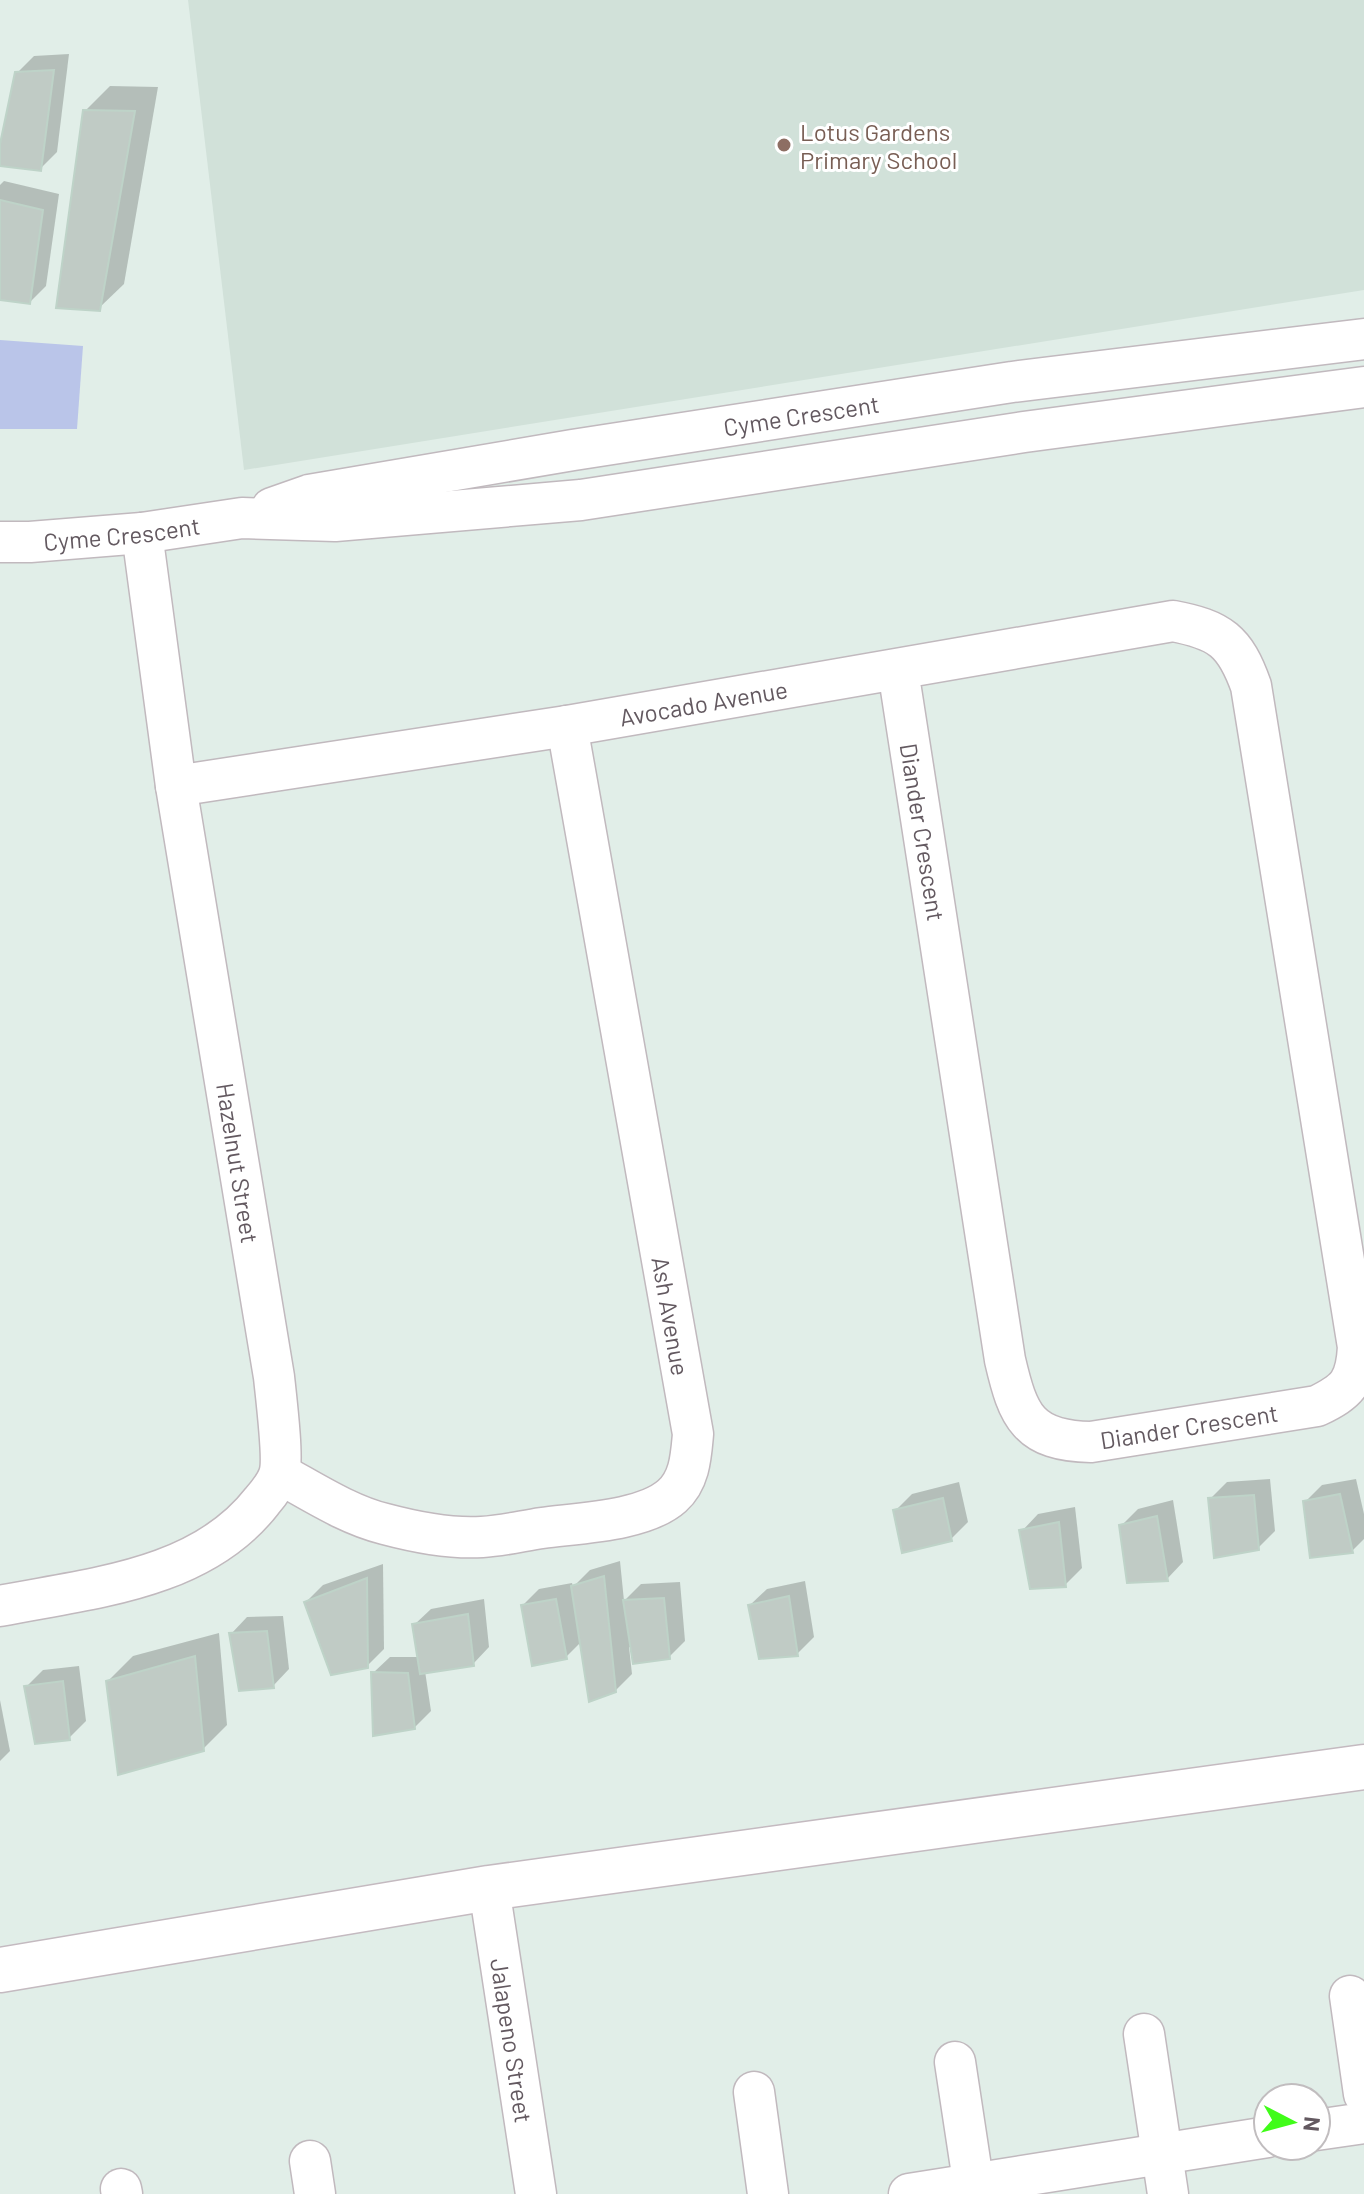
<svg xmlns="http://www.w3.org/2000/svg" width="1364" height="2194" font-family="Barlow,sans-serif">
<rect width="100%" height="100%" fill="#e1eee8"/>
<polygon fill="#d1e1d9" points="188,0 1364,0 1364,290 244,470"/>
<polygon fill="#bac5e9" points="0,340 83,346 77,429 0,429"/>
<g fill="#0003">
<polygon points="69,54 57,152 40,169 0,164 17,73 34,56"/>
<polygon points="110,86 158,87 124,284 99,308 85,111"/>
<polygon points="4,181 59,194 46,286 30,302 0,298 0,185"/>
<polygon points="1270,1479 1275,1531 1258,1548 1210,1499 1227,1482"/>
<polygon points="1356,1479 1364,1514 1364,1539 1352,1551 1305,1502 1322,1485"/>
<polygon points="959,1482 968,1522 951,1539 895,1511 912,1494"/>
<polygon points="1173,1500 1183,1562 1167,1579 1121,1526 1138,1509"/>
<polygon points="1075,1507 1082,1568 1065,1585 1022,1531 1038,1514"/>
<polygon points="620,1561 624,1601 641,1584 680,1582 685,1641 669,1657 629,1647 632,1674 615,1691 582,1641 566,1657 523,1605 539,1589 572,1583 573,1587 590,1570"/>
<polygon points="383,1564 384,1649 367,1666 306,1602 323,1585"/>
<polygon points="805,1581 814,1637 797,1654 750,1605 767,1589"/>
<polygon points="484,1599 489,1647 473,1664 425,1671 431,1711 414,1728 373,1673 390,1657 419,1657 414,1625 431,1609"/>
<polygon points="283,1616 289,1669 273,1686 231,1634 247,1617"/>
<polygon points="219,1633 227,1725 202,1750 108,1681 133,1656"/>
<polygon points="79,1666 86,1721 69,1738 26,1687 43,1670"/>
<polygon points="0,1700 10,1751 0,1761"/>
</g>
<g fill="#c0cbc5" stroke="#bed3c8" stroke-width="2">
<polygon points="54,70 41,171 0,166 0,144 15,72"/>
<polygon points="83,110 135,111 100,311 56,308"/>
<polygon points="0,200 43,210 30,304 0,300"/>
<polygon points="1340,1494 1353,1553 1310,1558 1303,1501"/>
<polygon points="1254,1495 1259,1550 1214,1558 1208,1498"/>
<polygon points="943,1498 952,1541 902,1553 893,1510"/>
<polygon points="1157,1516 1168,1581 1127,1583 1119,1525"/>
<polygon points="1059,1522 1066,1587 1030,1589 1019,1530"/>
<polygon points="604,1576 616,1692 589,1702 571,1586"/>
<polygon points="367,1578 368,1668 331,1675 304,1602"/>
<polygon points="789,1596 798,1656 759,1659 748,1605"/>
<polygon points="664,1598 670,1659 633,1664 623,1600"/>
<polygon points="556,1599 567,1659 532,1666 521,1605"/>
<polygon points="468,1614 474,1666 420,1674 412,1624"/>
<polygon points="267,1631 274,1688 239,1691 229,1633"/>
<polygon points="195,1656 204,1751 118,1775 106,1681"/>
<polygon points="371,1672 408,1673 415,1729 373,1736"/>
<polygon points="63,1681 70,1740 35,1744 24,1686"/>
</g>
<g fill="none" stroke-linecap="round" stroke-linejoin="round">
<defs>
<g id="street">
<path id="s1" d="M 272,508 L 309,495 L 573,450 L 1012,382 L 1364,339"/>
<path id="s2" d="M 0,542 L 30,542 L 142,533 L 242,518 L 335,521 L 581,500 L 1024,432 L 1364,387"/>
<path id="s3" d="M 176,786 L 567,726 L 1173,621 C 1220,630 1235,641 1251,686 L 1358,1347 C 1356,1382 1348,1391 1317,1406 L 1091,1442 C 1028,1441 1018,1416 1005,1360 L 898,670"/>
<path d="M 280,1474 C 313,1492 348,1515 385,1524 C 415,1532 451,1539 482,1537 C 502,1536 522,1531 542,1528 C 579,1523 644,1521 672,1496 C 690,1480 691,1456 693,1434 L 567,726"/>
<path d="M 0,1606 C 91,1588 201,1580 262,1501 C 268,1494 276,1484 279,1475 C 284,1461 276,1396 274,1377 L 176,786 L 142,533"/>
<path id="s4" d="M 489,1888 L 536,2194"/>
<polyline points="1350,1996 1364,2094"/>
<polyline points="1144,2034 1168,2194"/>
<polyline points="955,2062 975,2194"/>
<polyline points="754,2092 768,2194"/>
<polyline points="1316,2130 1364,2123"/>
<polyline points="310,2161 315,2194"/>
<polyline points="121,2189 122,2194"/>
<polyline points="909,2194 1268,2137"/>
</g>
<polyline id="secondary" points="0,1970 489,1888 1364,1767"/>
</defs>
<use href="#street" stroke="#c1b9be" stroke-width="43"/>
<use href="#secondary" stroke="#c4bac0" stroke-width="47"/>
<use href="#street" stroke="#fff" stroke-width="40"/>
<use href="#secondary" stroke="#fff" stroke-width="44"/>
</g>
<circle fill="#8d6e63" stroke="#fff" stroke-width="3" cx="784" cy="145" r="8"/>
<g text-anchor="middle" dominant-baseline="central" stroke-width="6" stroke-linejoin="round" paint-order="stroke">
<g font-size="24" fill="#785e54" stroke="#fff" text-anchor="start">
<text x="800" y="131">Lotus Gardens<tspan x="800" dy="28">Primary School</tspan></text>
</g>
<g font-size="24" fill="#635960" stroke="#fff">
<text stroke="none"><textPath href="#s1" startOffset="538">Cyme Crescent</textPath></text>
<text stroke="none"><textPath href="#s2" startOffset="122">Cyme Crescent</textPath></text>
<text stroke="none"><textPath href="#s3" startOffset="534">Avocado Avenue</textPath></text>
<text transform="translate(923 832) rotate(81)">Diander Crescent</text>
<text transform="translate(238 1163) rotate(81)">Hazelnut Street</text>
<text transform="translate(671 1316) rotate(80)">Ash Avenue</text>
<text transform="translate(1189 1426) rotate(-9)">Diander Crescent</text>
<text stroke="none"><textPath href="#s4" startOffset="154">Jalapeno Street</textPath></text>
</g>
</g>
<g transform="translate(1292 2122) rotate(96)"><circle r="38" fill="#ffffff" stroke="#c1bdbf" stroke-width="2"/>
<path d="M0-6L14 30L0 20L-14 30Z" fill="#40fc19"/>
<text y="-12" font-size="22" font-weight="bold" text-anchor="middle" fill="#635960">N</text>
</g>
</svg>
